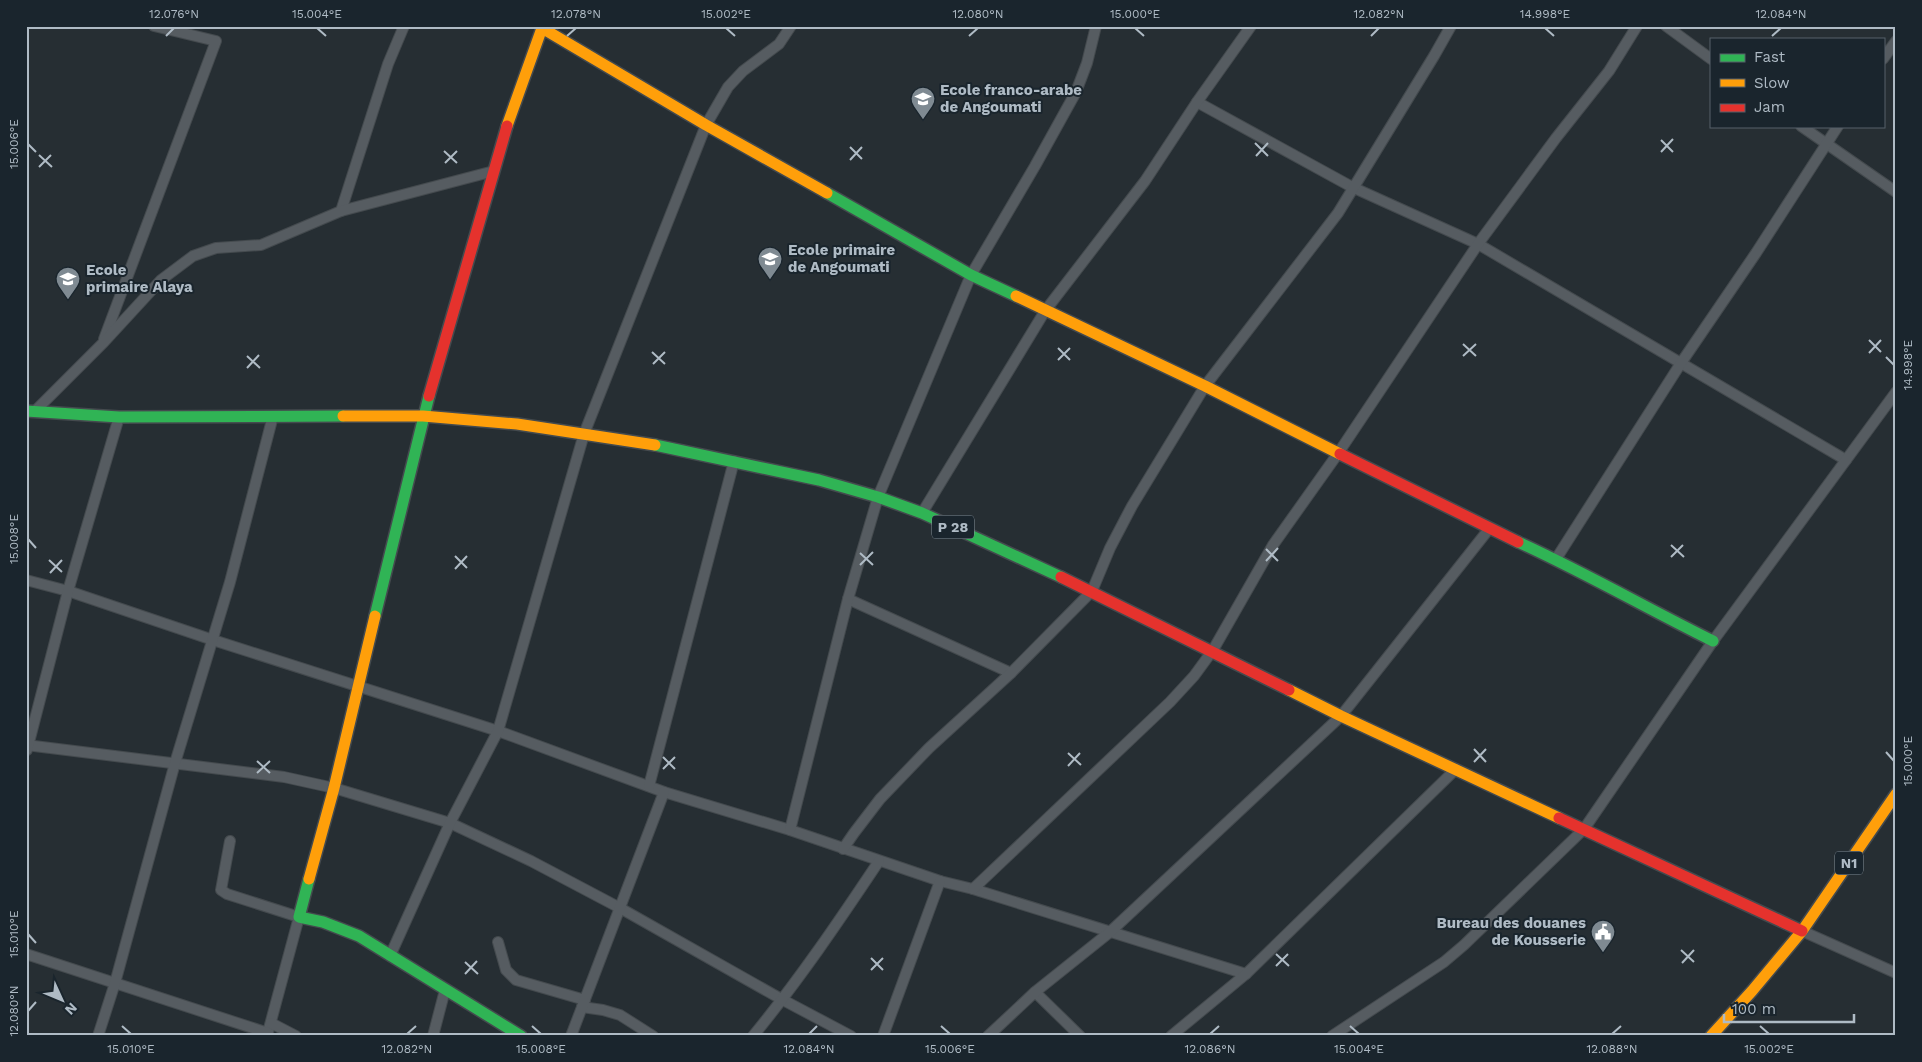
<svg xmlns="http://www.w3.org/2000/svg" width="1922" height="1062" font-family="'Work Sans',sans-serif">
<rect width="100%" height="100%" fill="#262e33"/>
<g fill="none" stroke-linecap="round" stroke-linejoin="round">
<defs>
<g id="street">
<polyline points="1666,26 1711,59"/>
<polyline points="1883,59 1896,41"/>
<polyline points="1197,102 1352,187 1478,244 1846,460"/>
<polyline points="1801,126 1896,192"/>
<polyline points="341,211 388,64 404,26"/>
<polyline points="104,339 216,41 154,26"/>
<polyline points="35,411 103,343 161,280 193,256 216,248 261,245 341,211 494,171"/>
<polyline points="922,513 1045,311 1145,181 1197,102 1251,26"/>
<polyline points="1556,559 1681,363 1756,253 1838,126"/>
<polyline points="26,580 68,591 213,640 498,731 664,792 790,830 940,881 973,889 1246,974"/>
<polyline points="848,599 1011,673"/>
<polyline points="26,745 284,777 334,788 450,823 531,861 620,908 783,1000 851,1036"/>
<polyline points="27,750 68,591 119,417"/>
<polyline points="649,786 734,461"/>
<polyline points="790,830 848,599 878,497 971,275 1035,166 1076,92 1087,63 1096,26"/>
<polyline points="230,841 221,890 227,894 299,917 267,1036"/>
<polyline points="843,849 854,833 880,799 929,748 1011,673 1092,591 1110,548 1132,506 1205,386 1338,213 1434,56 1451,26"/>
<polyline points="973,889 1170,702 1194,676 1213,650 1273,545 1339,452 1478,244 1556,138 1609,71 1637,26"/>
<polyline points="1802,931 1896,973"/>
<polyline points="498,942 506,970 516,980 585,1000"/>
<polyline points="26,954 268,1033"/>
<polyline points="390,956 450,823 498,731 584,434 706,125 728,87 743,71 779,44 791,26"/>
<polyline points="1035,992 1080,1036"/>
<polyline points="582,1007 603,1010 620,1015 653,1036"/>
<polyline points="271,1023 296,1036"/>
<polyline points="98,1036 115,983 175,763 230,582 273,416"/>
<polyline points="433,1036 445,990"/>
<polyline points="571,1036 664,792"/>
<path d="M 753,1036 C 799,980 839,921 879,861"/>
<polyline points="883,1036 940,881"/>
<polyline points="988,1036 1035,992 1110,932 1341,716 1489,529"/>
<polyline points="1171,1036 1246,974 1456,769"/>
<polyline points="1332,1036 1444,962 1464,945 1584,829 1713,641 1896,392"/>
</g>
<g id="fast">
<polyline points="827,193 971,275 1016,296"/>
<polyline points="26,411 119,417 343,416"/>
<polyline points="655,445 819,480 878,497 922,513 1061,577"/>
<path d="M 1518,542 C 1584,572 1648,609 1713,641"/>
<polyline points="375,616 429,396"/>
<polyline points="309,879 299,917 323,922 359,936 521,1036"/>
</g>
<g id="slow">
<polyline points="507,126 542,28 706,125 827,193"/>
<polyline points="1016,296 1205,386 1340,454"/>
<polyline points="343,416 423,416 517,424 655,445"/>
<polyline points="1289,690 1341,716 1559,818"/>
<polyline points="309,879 334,788 375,616"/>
<polyline points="1711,1036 1752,991 1802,931 1896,794"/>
</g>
<g id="jam">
<polyline points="429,396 507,126"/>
<polyline points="1340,454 1518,542"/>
<polyline points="1061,577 1289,690"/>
<polyline points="1559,818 1802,931"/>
</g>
</defs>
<use href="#street" stroke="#444a4e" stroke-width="12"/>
<use href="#fast" stroke="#444a4e" stroke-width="14"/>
<use href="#slow" stroke="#444a4e" stroke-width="14"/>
<use href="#jam" stroke="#444a4e" stroke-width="14"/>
<use href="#street" stroke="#565c61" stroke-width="10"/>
<use href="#fast" stroke="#30b455" stroke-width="11"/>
<use href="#slow" stroke="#ff9f0a" stroke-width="11"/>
<use href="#jam" stroke="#e5322d" stroke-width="11"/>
</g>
<path fill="none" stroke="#afbbc5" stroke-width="2" d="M 317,28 L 326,36M 726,28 L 735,36M 1135,28 L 1144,36M 1545,28 L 1554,36M 166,36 L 174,28M 567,36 L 576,28M 969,36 L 978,28M 1371,36 L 1379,28M 1772,36 L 1781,28M 1661,140 L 1673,152M 1255,143 L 1268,156M 28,144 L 36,152M 850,147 L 862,159M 444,151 L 457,163M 1661,152 L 1673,139M 39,155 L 52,167M 1256,156 L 1268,143M 850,160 L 862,147M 445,163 L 457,151M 39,167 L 51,155M 1869,340 L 1881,352M 1463,344 L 1476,356M 1058,348 L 1070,360M 652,352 L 665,364M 1869,353 L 1881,340M 247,356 L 260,368M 1463,356 L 1476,344M 1886,357 L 1894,365M 1058,360 L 1070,348M 653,364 L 665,352M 247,368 L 259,355M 28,539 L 36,548M 1671,545 L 1684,557M 1266,549 L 1278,561M 860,553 L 873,565M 455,556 L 467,568M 1671,557 L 1683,545M 49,560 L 62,572M 1266,561 L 1278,548M 860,565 L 873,552M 455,569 L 467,556M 50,573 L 62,560M 1474,749 L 1486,762M 1886,752 L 1894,761M 1068,753 L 1081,765M 663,757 L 675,769M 257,761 L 270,773M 1474,762 L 1486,749M 1068,766 L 1080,753M 663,769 L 675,757M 257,773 L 270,761M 28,934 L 36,943M 1681,950 L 1694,962M 1276,954 L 1289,966M 871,958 L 883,970M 465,962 L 478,974M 1682,963 L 1694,950M 1276,966 L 1288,954M 871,970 L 883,958M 465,974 L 477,961M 28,1011 L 36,1002M 122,1026 L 131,1034M 532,1026 L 541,1034M 941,1026 L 950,1034M 1350,1026 L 1359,1034M 1760,1026 L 1769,1034M 407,1034 L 416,1026M 809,1034 L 817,1026M 1210,1034 L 1219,1026M 1612,1034 L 1621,1026"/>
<defs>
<symbol id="school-pin" viewBox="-11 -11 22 30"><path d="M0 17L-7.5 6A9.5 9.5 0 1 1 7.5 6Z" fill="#7f8a92" stroke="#1a252d"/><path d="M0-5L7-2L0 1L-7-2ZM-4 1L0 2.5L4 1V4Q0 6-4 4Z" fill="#fff"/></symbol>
<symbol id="civic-pin" viewBox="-11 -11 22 30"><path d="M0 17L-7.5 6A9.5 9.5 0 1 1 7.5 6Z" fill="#7f8a92" stroke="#1a252d"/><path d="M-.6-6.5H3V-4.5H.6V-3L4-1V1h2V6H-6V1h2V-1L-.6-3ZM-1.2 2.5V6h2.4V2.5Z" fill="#fff"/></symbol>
</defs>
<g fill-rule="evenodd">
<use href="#school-pin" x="909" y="85" width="28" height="38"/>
<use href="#school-pin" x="756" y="245" width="28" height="38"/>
<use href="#school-pin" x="54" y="265" width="28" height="38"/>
<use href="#civic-pin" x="1589" y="918" width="28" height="38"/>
</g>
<g text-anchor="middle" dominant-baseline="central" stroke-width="4" stroke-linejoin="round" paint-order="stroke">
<g fill="#1a252d" stroke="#828e97" stroke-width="1">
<rect x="932" y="515.5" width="42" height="23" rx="4"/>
<rect x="1835" y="851.5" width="28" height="23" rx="4"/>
</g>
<g font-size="14" font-weight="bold" fill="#afbbc5">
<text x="953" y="527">P 28</text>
<text x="1849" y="863">N1</text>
</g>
<g font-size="15" font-weight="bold" fill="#afbbc5" stroke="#1a252d" text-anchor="start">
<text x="940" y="90">Ecole franco-arabe<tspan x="940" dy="17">de Angoumati</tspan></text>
<text x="788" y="250">Ecole primaire<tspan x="788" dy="17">de Angoumati</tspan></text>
<text x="86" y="270">Ecole<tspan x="86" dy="17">primaire Alaya</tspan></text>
<text x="1586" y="923" text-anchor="end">Bureau des douanes<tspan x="1586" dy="17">de Kousserie</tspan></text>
</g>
</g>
<rect width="1922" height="1062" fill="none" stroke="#1a252d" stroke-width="55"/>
<rect x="1710" y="38" width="175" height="90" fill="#1a252d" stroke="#56616a"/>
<rect x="1720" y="54" width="25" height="8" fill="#30b455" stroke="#56616a"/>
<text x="1754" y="62" font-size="15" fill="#afbbc5">Fast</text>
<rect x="1720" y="79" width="25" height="8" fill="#ff9f0a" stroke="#56616a"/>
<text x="1754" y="88" font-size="15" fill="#afbbc5">Slow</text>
<rect x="1720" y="104" width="25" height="8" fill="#e5322d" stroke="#56616a"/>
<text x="1754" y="112" font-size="15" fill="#afbbc5">Jam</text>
<g transform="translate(62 1000) rotate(134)" stroke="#1a252d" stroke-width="4" paint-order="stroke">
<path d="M0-4L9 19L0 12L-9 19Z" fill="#afbbc5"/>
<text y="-8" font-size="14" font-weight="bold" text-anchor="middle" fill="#afbbc5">N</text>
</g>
<path d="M1724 1014v8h130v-8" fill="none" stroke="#afbbc5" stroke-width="2.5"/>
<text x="1732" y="1014" font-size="15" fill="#afbbc5" stroke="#1a252d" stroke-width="4" paint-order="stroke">100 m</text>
<rect x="28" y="28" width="1866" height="1006" fill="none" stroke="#afbbc5" stroke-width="2"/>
<g font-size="12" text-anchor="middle" fill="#afbbc5">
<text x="174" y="18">12.076°N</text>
<text x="317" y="18">15.004°E</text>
<text x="576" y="18">12.078°N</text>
<text x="726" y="18">15.002°E</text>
<text x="978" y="18">12.080°N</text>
<text x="1135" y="18">15.000°E</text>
<text x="1379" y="18">12.082°N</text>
<text x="1545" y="18">14.998°E</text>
<text x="1781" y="18">12.084°N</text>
<text transform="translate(14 144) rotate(-90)" y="4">15.006°E</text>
<text transform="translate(1908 365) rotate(-90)" y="4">14.998°E</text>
<text transform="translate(14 539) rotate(-90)" y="4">15.008°E</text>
<text transform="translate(1908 761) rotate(-90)" y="4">15.000°E</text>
<text transform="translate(14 934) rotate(-90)" y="4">15.010°E</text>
<text transform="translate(14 1011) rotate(-90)" y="4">12.080°N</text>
<text x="131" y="1053">15.010°E</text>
<text x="407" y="1053">12.082°N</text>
<text x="541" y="1053">15.008°E</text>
<text x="809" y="1053">12.084°N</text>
<text x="950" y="1053">15.006°E</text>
<text x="1210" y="1053">12.086°N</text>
<text x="1359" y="1053">15.004°E</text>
<text x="1612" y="1053">12.088°N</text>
<text x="1769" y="1053">15.002°E</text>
</g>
</svg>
